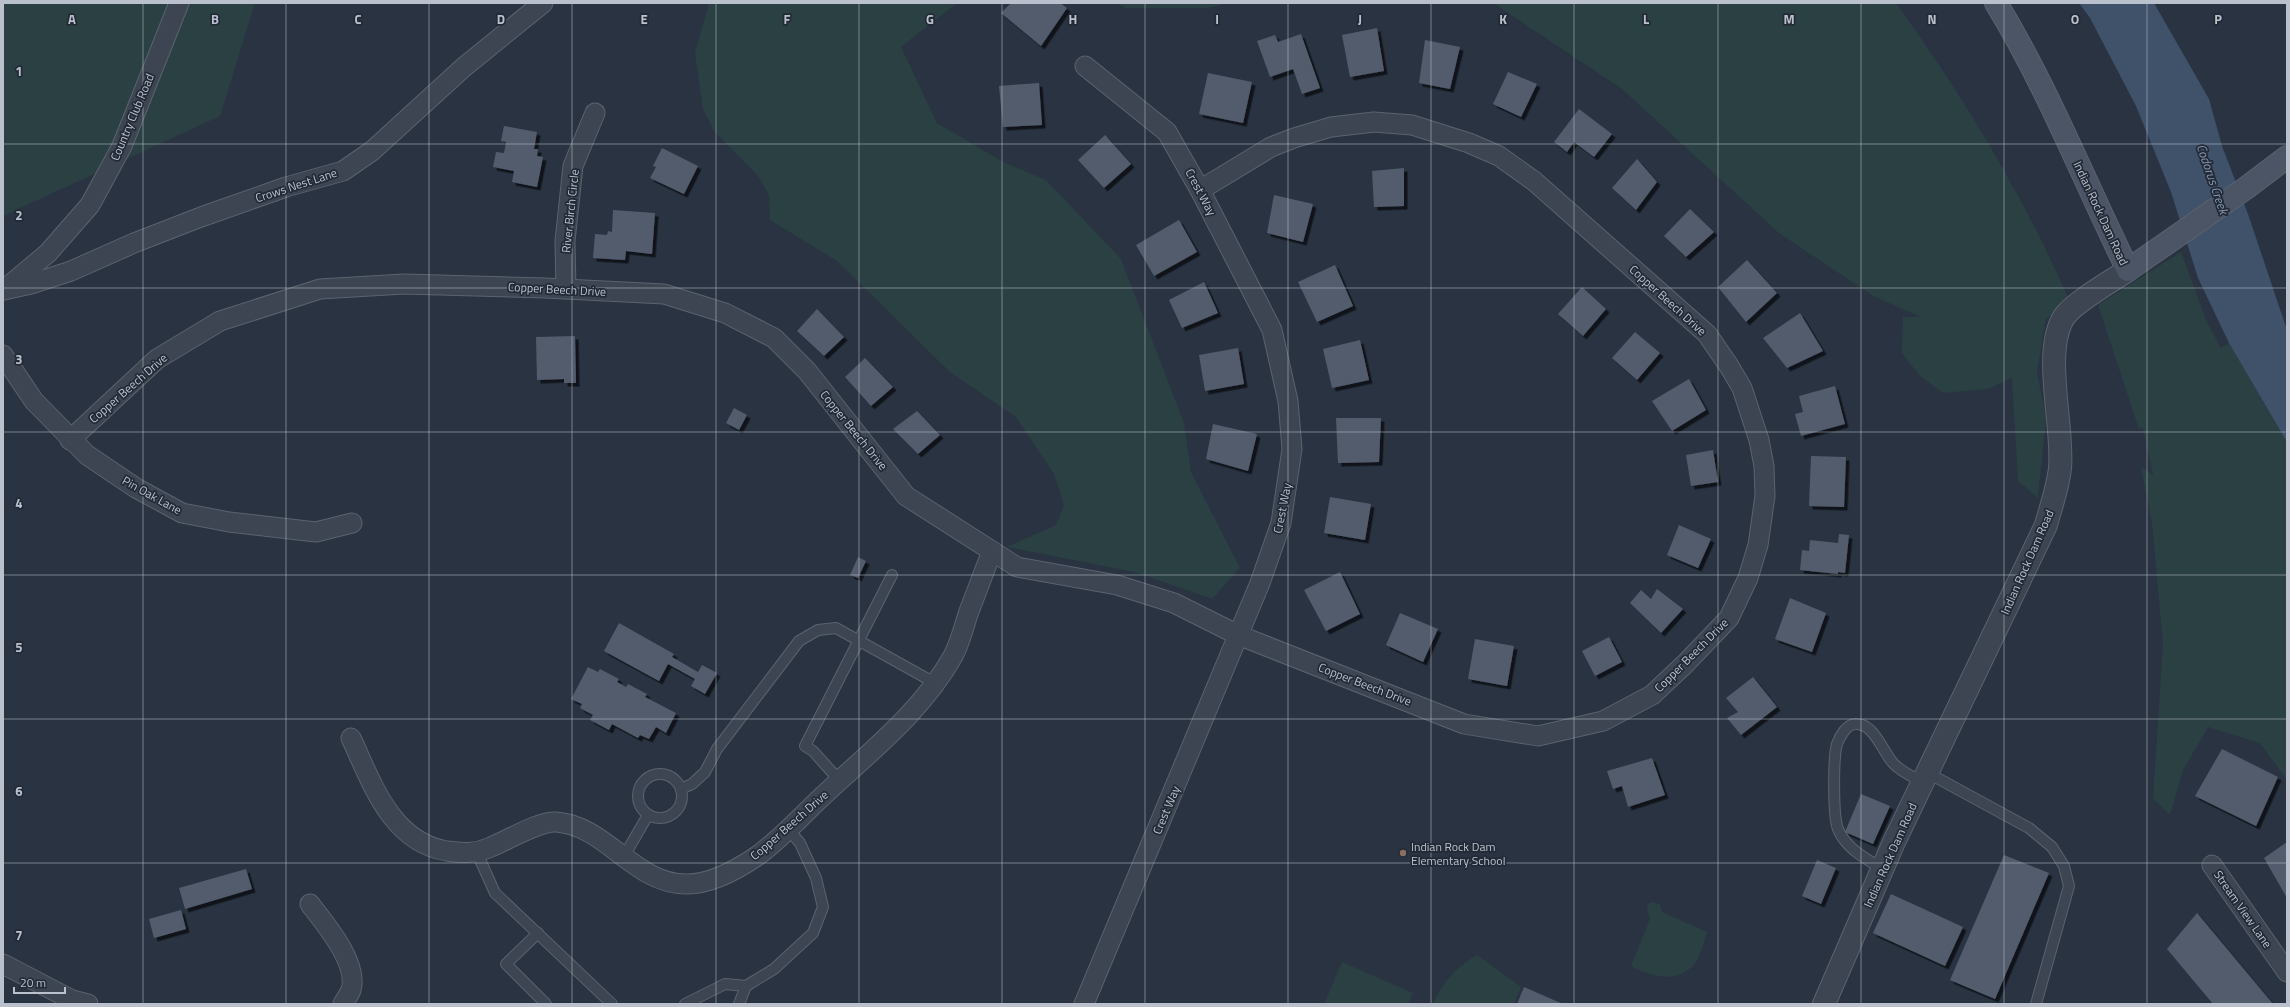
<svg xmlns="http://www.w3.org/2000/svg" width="2290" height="1007" font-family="'Titillium Web',sans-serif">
<defs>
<filter id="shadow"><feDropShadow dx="3.5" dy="3.5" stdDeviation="0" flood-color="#0009"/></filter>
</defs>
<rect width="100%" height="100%" fill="#293342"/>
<g fill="#2b4043">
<polygon points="3,3 255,3 220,116 3,216"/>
<polygon points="709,3 957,3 901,47 937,123 1003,162 1046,180 1121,259 1184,423 1191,472 1240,568 1212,599 1135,572 1007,547 1056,525 1064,505 1054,474 1016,417 951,373 837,261 770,220 769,195 758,176 714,131 703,109 695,53"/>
<polygon points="1115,3 1229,3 1207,8 1126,8"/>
<path d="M 1493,3 L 1896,3 C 1962,94 2021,192 2067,295 L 2068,302 L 2046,319 L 2037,372 L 2046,419 L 2038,498 L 2018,481 L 2012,378 L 1988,389 L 1943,393 L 1920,376 L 1902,353 L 1903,317 L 1921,317 L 1873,296 L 1779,233 L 1622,89 Z"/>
<polygon points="2181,252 2207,322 2221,348 2229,343 2287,442 2287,780 2260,743 2208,727 2183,770 2170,815 2153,798 2163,644 2152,523 2141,467 2153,475 2143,428 2139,429 2098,305"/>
<path d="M 1652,902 L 1660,904 L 1662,912 L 1707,932 C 1704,941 1701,954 1696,962 C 1678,985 1653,977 1631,966 L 1650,919 L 1647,909 L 1648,904 Z"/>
<path d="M 1477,955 L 1521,987 L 1514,1004 L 1433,1004 C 1444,980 1454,969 1477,955 Z"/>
<polygon points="1342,962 1413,993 1408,1004 1324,1004"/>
</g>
<polygon fill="#40516a" points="2079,3 2154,3 2209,99 2222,146 2248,214 2287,330 2287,442 2229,343 2198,278 2171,192 2136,106 2090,18"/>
<g fill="#525c6d" filter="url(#shadow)">
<polygon points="1011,3 1060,3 1067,8 1041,46 1001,13"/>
<polygon points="1377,28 1384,71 1350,77 1342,35"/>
<polygon points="1301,34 1320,88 1302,94 1293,69 1270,77 1257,41 1275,35 1278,42"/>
<polygon points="1425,40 1460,47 1450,89 1419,83"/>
<polygon points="1508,72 1537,84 1521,117 1493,104"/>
<polygon points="1208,73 1252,82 1243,123 1199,114"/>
<polygon points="1039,83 1042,125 1003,127 999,86"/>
<polygon points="1579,109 1612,134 1594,157 1574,142 1567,152 1554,142"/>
<polygon points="504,126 537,132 534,149 538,149 537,156 543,157 537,187 512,182 514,171 493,167 496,152 504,153 506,142 501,141"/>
<polygon points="1105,135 1131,164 1104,188 1078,160"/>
<polygon points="662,148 698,166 684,194 650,178 656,167 653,166"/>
<polygon points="1637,159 1657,182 1636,210 1612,188"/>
<polygon points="1404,168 1404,206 1374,207 1372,171"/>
<polygon points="1274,195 1313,204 1303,242 1267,233"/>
<polygon points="1690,209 1714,232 1686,257 1664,236"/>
<polygon points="613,210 655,213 652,254 626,251 625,260 593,258 595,234 607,235 608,231 612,232"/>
<polygon points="1179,220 1197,252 1154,276 1136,245"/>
<polygon points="1747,260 1777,293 1746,322 1718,287"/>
<polygon points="1335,265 1353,306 1317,322 1298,282"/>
<polygon points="1204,282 1218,313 1182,328 1169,300"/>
<polygon points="1582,287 1606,309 1583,336 1558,314"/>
<polygon points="817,309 844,337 824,356 797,331"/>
<polygon points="1800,313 1823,351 1787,368 1763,338"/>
<polygon points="1635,332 1660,353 1637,380 1612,358"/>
<polygon points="575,336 576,383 564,383 564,379 537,380 536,337"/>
<polygon points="1360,340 1369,380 1332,388 1323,349"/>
<polygon points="1238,348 1244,384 1205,391 1199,355"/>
<polygon points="865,358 893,387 871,406 845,377"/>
<polygon points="1689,379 1706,410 1672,431 1652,401"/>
<polygon points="1835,386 1845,424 1801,436 1795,414 1803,412 1799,396"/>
<polygon points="734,408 747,415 739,430 726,423"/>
<polygon points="917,411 940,435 918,454 893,429"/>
<polygon points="1336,418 1381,418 1379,462 1338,463"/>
<polygon points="1213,424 1257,434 1248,471 1206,459"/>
<polygon points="1713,450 1718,482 1691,486 1686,455"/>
<polygon points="1811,456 1846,457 1844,507 1809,506"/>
<polygon points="1330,497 1371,504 1365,540 1324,533"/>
<polygon points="1679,525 1711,539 1698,568 1667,555"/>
<polygon points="1839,534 1849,535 1845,573 1838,572 1838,574 1800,570 1802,550 1809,551 1810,540 1838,543"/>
<polygon points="858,557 866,561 858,578 850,575"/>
<polygon points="1340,572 1360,614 1326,631 1304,590"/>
<polygon points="1657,589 1683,609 1661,633 1630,603 1641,590 1651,599"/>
<polygon points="1790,598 1826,613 1812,652 1775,639"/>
<polygon points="1400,613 1438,629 1423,662 1386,645"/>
<polygon points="619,623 674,654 672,657 698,672 702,665 717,673 705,694 691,686 695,679 668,664 659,681 604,651"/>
<polygon points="1609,637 1622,662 1595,676 1582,651"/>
<polygon points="1475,639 1514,646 1507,686 1468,679"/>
<polygon points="588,667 598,672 600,669 619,679 617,682 626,687 628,684 647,694 645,697 676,713 666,733 656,727 649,739 640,735 638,738 612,724 609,730 590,720 593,715 580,708 582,704 571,699"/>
<polygon points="1753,677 1777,707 1741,735 1727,718 1738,712 1726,698"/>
<polygon points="2222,749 2278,777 2256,826 2195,796"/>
<polygon points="1652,758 1665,795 1628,807 1622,786 1613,789 1607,771"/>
<polygon points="1861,794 1890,806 1873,844 1845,832"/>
<polygon points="2287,842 2287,898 2264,858"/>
<polygon points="2004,855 2049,873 1995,999 1950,980"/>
<polygon points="1817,860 1836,868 1821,904 1802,896"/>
<polygon points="246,869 252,889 185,909 179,888"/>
<polygon points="1891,894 1963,927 1945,966 1873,933"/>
<polygon points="181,910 186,929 154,938 149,919"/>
<polygon points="2197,913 2273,1004 2213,1004 2167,949"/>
<polygon points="1524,987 1563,1004 1517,1004"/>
</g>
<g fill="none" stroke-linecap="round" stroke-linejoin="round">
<defs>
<g id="service">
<polyline points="1928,773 2029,828 2052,847 2064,866 2069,886 2036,1004"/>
<circle cx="660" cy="796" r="22"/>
<polyline points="839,780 813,751 805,746 892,575"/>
<polyline points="681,789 692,784 705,772 717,749 799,641 818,630 836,628 935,683"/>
<polyline points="477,853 495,893 612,1004"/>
<polyline points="623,858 648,815"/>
<path d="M 1882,869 C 1866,858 1846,849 1838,829 C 1833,817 1833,758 1837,744 C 1840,736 1847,723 1857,724 C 1874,724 1883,752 1893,763 C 1901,772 1913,777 1923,782"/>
<polyline points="538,933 506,964 546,1004"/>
<polyline points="685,1004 725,984 746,986 774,969 813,933 823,907 816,878 800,843 788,829"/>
<polyline points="739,1004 746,986"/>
</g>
<g id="minor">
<polyline points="5,289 48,253 90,205 122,146 179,3"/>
<polyline points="566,289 565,241 573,166 595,113"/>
<polyline points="4,290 31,284 71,271 134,243 201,217 286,187 343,171 372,151 464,67 543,3"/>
<polyline points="3,355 34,401 87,455 136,488 182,513 229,522 316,532 352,523"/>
<polyline points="70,440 157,359 220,321 320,289 404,284 545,288 664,294 725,313 774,338 807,371 906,496 1017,567 1117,585 1174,603 1238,635 1464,724 1538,736 1603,721 1652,695 1685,664 1729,618 1748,578 1758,545 1765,496 1764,466 1759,440 1742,388 1729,366 1707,334 1534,181 1499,156 1469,143 1412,125 1374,122 1331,127 1294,138 1271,147 1200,190"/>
<path d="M 351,738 C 372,783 391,842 447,851 C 463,853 475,854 491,847 C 508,840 539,821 556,822 C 606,825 635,885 687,884 C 711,884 738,869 757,856 C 782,838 803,814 826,793 C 871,751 923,710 953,656 C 960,643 964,627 968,614 C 976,593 984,572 992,551"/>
<polyline points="2212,865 2287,972"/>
<path d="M 310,904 C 325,924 359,963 351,990 C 349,995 345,1000 343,1004"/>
<polyline points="3,964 72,1000 88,1004"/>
<polyline points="1084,1004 1260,583 1281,523 1292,449 1288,401 1272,330 1200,190 1167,132 1085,66"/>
</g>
<path id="tertiary" d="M 1824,1004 L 1894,842 L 2046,525 C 2051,506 2058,488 2060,468 C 2064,427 2042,352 2064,317 C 2074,302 2112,281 2128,270"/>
<path id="secondary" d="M 1996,3 C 2048,88 2084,181 2128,270 L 2246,188 L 2287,157"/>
</defs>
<use href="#service" stroke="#5b636f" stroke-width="12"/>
<use href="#minor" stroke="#5b636f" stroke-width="21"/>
<use href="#tertiary" stroke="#5b636f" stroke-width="24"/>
<use href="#secondary" stroke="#5b636f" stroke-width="24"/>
<use href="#service" stroke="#3d4552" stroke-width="10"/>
<use href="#minor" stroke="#3d4552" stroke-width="19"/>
<use href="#tertiary" stroke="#3d4552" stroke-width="22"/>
<use href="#secondary" stroke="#4b5565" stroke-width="22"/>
</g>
<path fill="none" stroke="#bac1cc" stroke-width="1" stroke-opacity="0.55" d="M 143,3 L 143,1004M 286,3 L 286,1004M 429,3 L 429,1004M 572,3 L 572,1004M 716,3 L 716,1004M 859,3 L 859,1004M 1002,3 L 1002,1004M 1145,3 L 1145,1004M 1288,3 L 1288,1004M 1431,3 L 1431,1004M 1574,3 L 1574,1004M 1718,3 L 1718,1004M 1861,3 L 1861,1004M 2004,3 L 2004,1004M 2147,3 L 2147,1004M 3,144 L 2287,144M 3,288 L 2287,288M 3,432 L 2287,432M 3,575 L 2287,575M 3,719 L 2287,719M 3,863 L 2287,863"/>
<circle fill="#8d6e63" stroke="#222a37" stroke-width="1.5" cx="1403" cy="853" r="4"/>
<g text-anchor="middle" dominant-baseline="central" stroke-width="3.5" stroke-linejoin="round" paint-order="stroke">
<g font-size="12" fill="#bac1cc" stroke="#222a37">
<text transform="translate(132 117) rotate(-67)">Country Club Road</text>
<text transform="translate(296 185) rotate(-18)">Crows Nest Lane</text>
<text transform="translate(1201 192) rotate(62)">Crest Way</text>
<text transform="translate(570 211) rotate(-84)">River Birch Circle</text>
<text transform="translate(2101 213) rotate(65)">Indian Rock Dam Road</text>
<text transform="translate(557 289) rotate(3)">Copper Beech Drive</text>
<text transform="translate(1668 300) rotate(42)">Copper Beech Drive</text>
<text transform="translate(128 388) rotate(-41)">Copper Beech Drive</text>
<text transform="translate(854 430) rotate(51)">Copper Beech Drive</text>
<text transform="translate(152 495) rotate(29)">Pin Oak Lane</text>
<text transform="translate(1282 508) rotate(-79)">Crest Way</text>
<text transform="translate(2027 562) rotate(-66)">Indian Rock Dam Road</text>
<text transform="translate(1691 655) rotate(-45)">Copper Beech Drive</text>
<text transform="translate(1365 684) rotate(21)">Copper Beech Drive</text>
<text transform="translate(1166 810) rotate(-67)">Crest Way</text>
<text transform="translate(789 825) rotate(-41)">Copper Beech Drive</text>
<text transform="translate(1890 855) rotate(-66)">Indian Rock Dam Road</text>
<text transform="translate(2243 909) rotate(55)">Stream View Lane</text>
</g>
<g font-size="12" fill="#bac1cc" stroke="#222a37" text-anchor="start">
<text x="1411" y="846">Indian Rock Dam<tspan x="1411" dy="14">Elementary School</tspan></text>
</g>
<g font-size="13" font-style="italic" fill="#8497b1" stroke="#222a37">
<text transform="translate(2213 179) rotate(71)">Codorus Creek</text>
</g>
</g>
<g font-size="13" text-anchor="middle" font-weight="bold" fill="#bac1cc" stroke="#222a37" stroke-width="3.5" stroke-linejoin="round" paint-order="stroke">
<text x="72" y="24">A</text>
<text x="215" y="24">B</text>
<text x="358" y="24">C</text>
<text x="501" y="24">D</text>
<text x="644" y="24">E</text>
<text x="787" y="24">F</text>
<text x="930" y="24">G</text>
<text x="1073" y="24">H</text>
<text x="1217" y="24">I</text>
<text x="1360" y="24">J</text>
<text x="1503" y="24">K</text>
<text x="1646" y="24">L</text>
<text x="1789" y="24">M</text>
<text x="1932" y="24">N</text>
<text x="2075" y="24">O</text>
<text x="2218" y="24">P</text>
<text x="19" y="76">1</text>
<text x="19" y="220">2</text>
<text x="19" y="364">3</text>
<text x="19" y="508">4</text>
<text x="19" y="652">5</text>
<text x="19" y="796">6</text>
<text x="19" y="940">7</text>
</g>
<rect width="2290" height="1007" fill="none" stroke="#bac1cc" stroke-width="8"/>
<path d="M14 987v6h51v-6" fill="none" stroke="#bac1cc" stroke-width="2"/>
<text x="20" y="987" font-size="12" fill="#bac1cc" stroke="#222a37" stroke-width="3" paint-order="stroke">20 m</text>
</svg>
